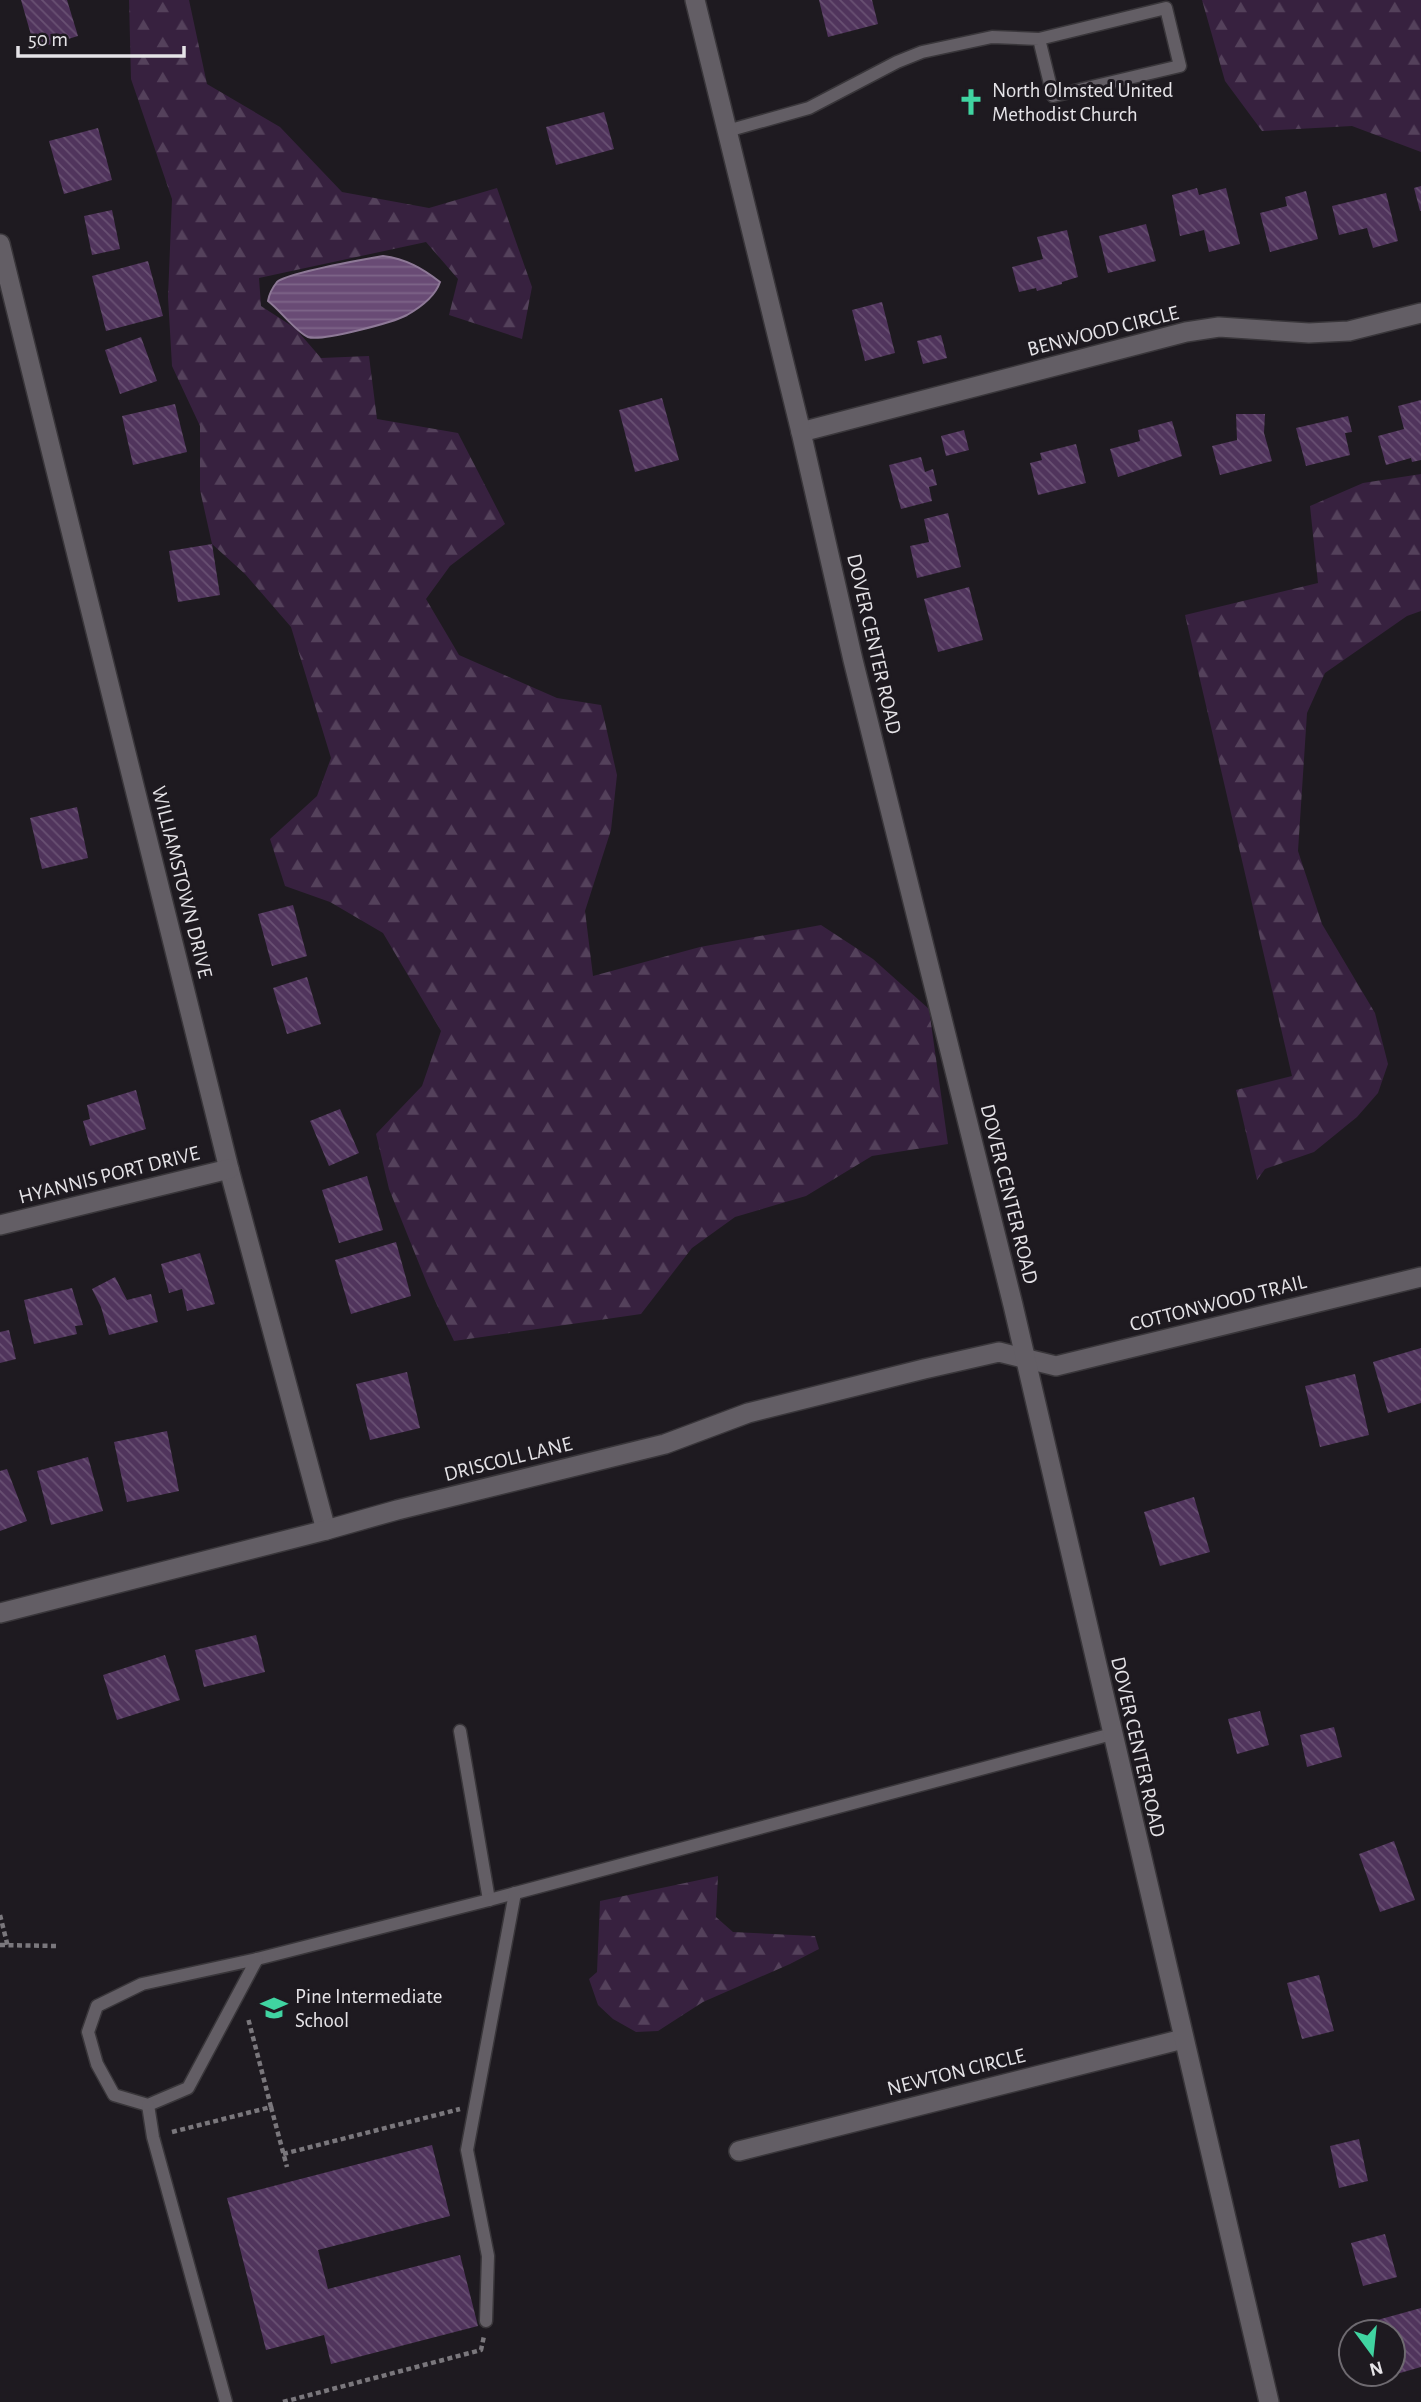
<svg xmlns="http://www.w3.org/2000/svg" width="1421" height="2402" font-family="'Alegreya Sans',sans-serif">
<defs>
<pattern id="forest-firs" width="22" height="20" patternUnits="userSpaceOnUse" patternTransform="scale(1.75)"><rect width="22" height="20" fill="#37213f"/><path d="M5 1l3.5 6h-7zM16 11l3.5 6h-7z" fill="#54415b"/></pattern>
<pattern id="water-rules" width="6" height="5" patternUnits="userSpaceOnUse" patternTransform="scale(1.75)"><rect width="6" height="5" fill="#694b75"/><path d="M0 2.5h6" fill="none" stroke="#7e6589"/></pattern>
<pattern id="building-back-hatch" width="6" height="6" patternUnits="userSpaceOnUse" patternTransform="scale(1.75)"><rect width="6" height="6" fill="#50345c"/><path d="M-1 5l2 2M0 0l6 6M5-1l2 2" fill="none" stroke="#695173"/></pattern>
</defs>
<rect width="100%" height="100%" fill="#1e1a20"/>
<g fill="url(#forest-firs)">
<polygon points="129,0 189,0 207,84 280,127 342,192 429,208 497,188 532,287 522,339 449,315 458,279 426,242 259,278 261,306 295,328 321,358 369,356 377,419 458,433 505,524 450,566 426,599 459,655 557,698 601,705 617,775 611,830 585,911 593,976 700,947 821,925 873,959 929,1009 948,1144 872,1156 806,1196 735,1217 692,1248 641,1314 454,1341 428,1286 389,1189 376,1134 422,1086 441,1031 383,933 330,902 285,886 270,839 317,796 331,758 291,627 245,574 212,544 200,490 200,426 172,366 168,297 172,199 131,79"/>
<polygon points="1202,0 1421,0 1421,152 1352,126 1262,131 1225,81"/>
<polygon points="1421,474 1421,611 1407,616 1325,673 1307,713 1298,851 1322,924 1375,1013 1388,1064 1378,1093 1357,1117 1314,1152 1265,1169 1257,1180 1236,1090 1292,1076 1185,615 1318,583 1310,506 1363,483"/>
<polygon points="718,1876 716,1917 733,1932 815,1936 819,1949 790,1964 703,2002 658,2031 636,2032 613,2019 598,2005 589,1979 597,1972 600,1901"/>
</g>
<path fill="url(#water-rules)" stroke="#8e7997" stroke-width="2" d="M 383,256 C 406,259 422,268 440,282 C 435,297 421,307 407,315 C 394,322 321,342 308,337 C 295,331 281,311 268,301 C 269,295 273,287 277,282 C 287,273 366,259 383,256 Z"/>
<g fill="url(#building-back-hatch)">
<polygon points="21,0 67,0 78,36 35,49"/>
<polygon points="819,0 872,0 878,24 828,37"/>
<polygon points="604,112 614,149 556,165 546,127"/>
<polygon points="98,128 112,180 64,194 49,141"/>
<polygon points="1421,186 1421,211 1420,211 1414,188"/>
<polygon points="1197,188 1199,195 1226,188 1240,244 1209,252 1204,230 1180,236 1172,195"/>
<polygon points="1306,191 1318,239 1270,252 1260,213 1287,206 1285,197"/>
<polygon points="1386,193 1398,241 1373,248 1367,228 1339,235 1332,206"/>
<polygon points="112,210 120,249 92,255 84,216"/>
<polygon points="1146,224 1156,261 1108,273 1099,236"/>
<polygon points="1067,230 1078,277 1062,282 1062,284 1037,291 1036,288 1019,292 1012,267 1043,259 1037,237"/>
<polygon points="148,261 163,316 106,331 92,276"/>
<polygon points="882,302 895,353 865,361 852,310"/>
<polygon points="941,335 947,358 923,364 917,341"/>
<polygon points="141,337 157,381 120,394 105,350"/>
<polygon points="662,398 679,460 635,472 619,410"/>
<polygon points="1421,400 1421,460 1412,462 1411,458 1386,465 1378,436 1404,429 1398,406"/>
<polygon points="175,404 187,452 133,465 122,416"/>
<polygon points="1236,414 1265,414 1264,433 1272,461 1220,475 1212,446 1237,440"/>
<polygon points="1348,416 1352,432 1345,433 1350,455 1306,466 1296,428"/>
<polygon points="1172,421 1182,456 1118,477 1110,449 1140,441 1138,430"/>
<polygon points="964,430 969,450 946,456 941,436"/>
<polygon points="1076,444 1086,483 1038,495 1030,463 1042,460 1040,453"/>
<polygon points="921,457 925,472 933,469 937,485 929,487 932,501 901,509 889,465"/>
<polygon points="948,513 961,567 917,578 910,546 929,542 924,519"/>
<polygon points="212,544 220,595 178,602 169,551"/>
<polygon points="969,587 983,640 938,652 924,599"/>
<polygon points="77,807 88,858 42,869 30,818"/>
<polygon points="293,905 307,956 272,966 258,914"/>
<polygon points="307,977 321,1024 287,1034 273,988"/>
<polygon points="136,1090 146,1129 90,1146 83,1121 90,1119 87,1105"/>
<polygon points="340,1109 359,1153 329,1166 310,1121"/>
<polygon points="367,1176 383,1230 339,1243 322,1190"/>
<polygon points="396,1242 411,1296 351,1314 335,1260"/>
<polygon points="200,1253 215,1304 187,1311 182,1289 169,1293 161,1264"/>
<polygon points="115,1277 127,1300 151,1294 158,1322 109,1335 101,1307 92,1289"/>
<polygon points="72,1288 83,1325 75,1326 77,1334 34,1344 24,1300"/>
<polygon points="9,1330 16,1359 0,1363 0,1332"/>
<polygon points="1421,1348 1421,1403 1388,1413 1373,1362"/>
<polygon points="407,1372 420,1428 370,1440 356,1384"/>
<polygon points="1355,1374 1369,1435 1320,1447 1305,1386"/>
<polygon points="167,1431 179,1491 127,1502 114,1442"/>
<polygon points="88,1457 103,1511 51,1525 37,1471"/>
<polygon points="7,1469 27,1521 0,1531 0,1471"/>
<polygon points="1194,1497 1210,1552 1160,1566 1144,1512"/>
<polygon points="256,1635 265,1672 204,1687 195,1650"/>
<polygon points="165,1655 180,1700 117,1720 103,1675"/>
<polygon points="1260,1711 1269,1745 1237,1754 1228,1719"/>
<polygon points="1334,1727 1342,1757 1307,1767 1300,1735"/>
<polygon points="1394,1841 1415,1900 1380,1912 1359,1854"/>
<polygon points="1319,1975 1334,2031 1302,2039 1287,1983"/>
<polygon points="1359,2139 1368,2181 1339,2188 1330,2146"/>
<polygon points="432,2145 450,2216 318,2250 328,2289 460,2255 478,2326 331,2364 324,2335 266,2350 227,2198"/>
<polygon points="1385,2234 1397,2277 1363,2286 1351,2243"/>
<polygon points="1421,2308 1421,2367 1393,2375 1393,2332 1372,2332 1370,2322"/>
</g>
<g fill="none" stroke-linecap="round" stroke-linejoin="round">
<defs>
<g id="service">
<polyline points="727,131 809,108 897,62 922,52 992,37 1039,39 1166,8 1180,66 1053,96 1039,39"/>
<polyline points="460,1731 489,1900"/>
<polyline points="257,1959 489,1900 1112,1734"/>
<polygon points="257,1959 188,2088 148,2105 114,2095 97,2064 88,2032 97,2006 142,1984"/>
<polyline points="148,2105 153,2137 226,2402"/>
<polyline points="486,2321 488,2256 467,2150 515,1893"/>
</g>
<g id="minor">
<polyline points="0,244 229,1169 326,1530"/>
<polyline points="801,432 1186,332 1219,327 1309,333 1349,331 1421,313"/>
<polyline points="0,1225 229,1169"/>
<polyline points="0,1613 326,1530 397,1510 665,1444 748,1413 924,1369 999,1352 1056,1366 1421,1277"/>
<polyline points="739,2151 1183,2039"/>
</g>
<polyline id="tertiary" points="695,0 801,432 853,660 1013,1305 1269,2402"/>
</defs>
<use href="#service" stroke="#39363a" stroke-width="15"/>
<use href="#minor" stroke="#39363a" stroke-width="22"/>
<use href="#tertiary" stroke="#39363a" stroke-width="22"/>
<g stroke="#7a777c" stroke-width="4.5" stroke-dasharray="5 3.5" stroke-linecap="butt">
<polyline points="0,1915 8,1947"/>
<polyline points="0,1945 57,1946"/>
<polyline points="271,2107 287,2167"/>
<polyline points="172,2132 271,2107 248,2018"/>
<polyline points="283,2154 460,2109"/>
<polyline points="283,2402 481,2350 484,2336"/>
</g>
<use href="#service" stroke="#635e65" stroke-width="12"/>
<use href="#minor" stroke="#635e65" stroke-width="19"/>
<use href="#tertiary" stroke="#635e65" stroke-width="19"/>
</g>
<defs>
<symbol id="church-bare" viewBox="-9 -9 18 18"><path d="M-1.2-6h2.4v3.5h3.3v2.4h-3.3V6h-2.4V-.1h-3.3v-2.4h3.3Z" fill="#40d4a1" stroke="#1e1a20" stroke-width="2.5" paint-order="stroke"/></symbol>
<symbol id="school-bare" viewBox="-9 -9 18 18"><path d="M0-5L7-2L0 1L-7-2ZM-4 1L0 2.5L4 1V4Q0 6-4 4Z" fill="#40d4a1" stroke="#1e1a20" stroke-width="2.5" paint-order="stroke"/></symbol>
</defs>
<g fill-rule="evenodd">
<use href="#church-bare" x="952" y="83" width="38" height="38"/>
<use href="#school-bare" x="255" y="1989" width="38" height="38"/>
</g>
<g text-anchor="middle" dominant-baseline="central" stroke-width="6" stroke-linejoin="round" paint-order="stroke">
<g font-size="21" fill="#e5e3e7" stroke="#1e1a20" text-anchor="start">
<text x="992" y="90">North Olmsted United<tspan x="992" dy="24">Methodist Church</tspan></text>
<text x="295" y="1996">Pine Intermediate<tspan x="295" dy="24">School</tspan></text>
</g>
<g font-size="21" fill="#e5e3e7" stroke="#1e1a20">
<text transform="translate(1103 331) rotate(-14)">BENWOOD CIRCLE</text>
<text transform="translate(874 644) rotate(77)">DOVER CENTER ROAD</text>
<text transform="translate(182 882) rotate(76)">WILLIAMSTOWN DRIVE</text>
<text transform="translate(109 1175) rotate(-14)">HYANNIS PORT DRIVE</text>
<text transform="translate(1009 1194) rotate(76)">DOVER CENTER ROAD</text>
<text transform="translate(1218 1303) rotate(-14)">COTTONWOOD TRAIL</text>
<text transform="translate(508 1459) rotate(-14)">DRISCOLL LANE</text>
<text transform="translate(1138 1747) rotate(77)">DOVER CENTER ROAD</text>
<text transform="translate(956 2072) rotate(-14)">NEWTON CIRCLE</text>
</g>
</g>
<g transform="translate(1372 2353) rotate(165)"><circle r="33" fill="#1e1a20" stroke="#6e6a70" stroke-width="2"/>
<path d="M0-5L12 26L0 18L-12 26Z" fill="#40d4a1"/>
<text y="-10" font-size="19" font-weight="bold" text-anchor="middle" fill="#e5e3e7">N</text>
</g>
<path d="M18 46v10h166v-10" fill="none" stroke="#e5e3e7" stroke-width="3.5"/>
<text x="28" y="46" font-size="21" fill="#e5e3e7" stroke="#1e1a20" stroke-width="5" paint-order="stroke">50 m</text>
</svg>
